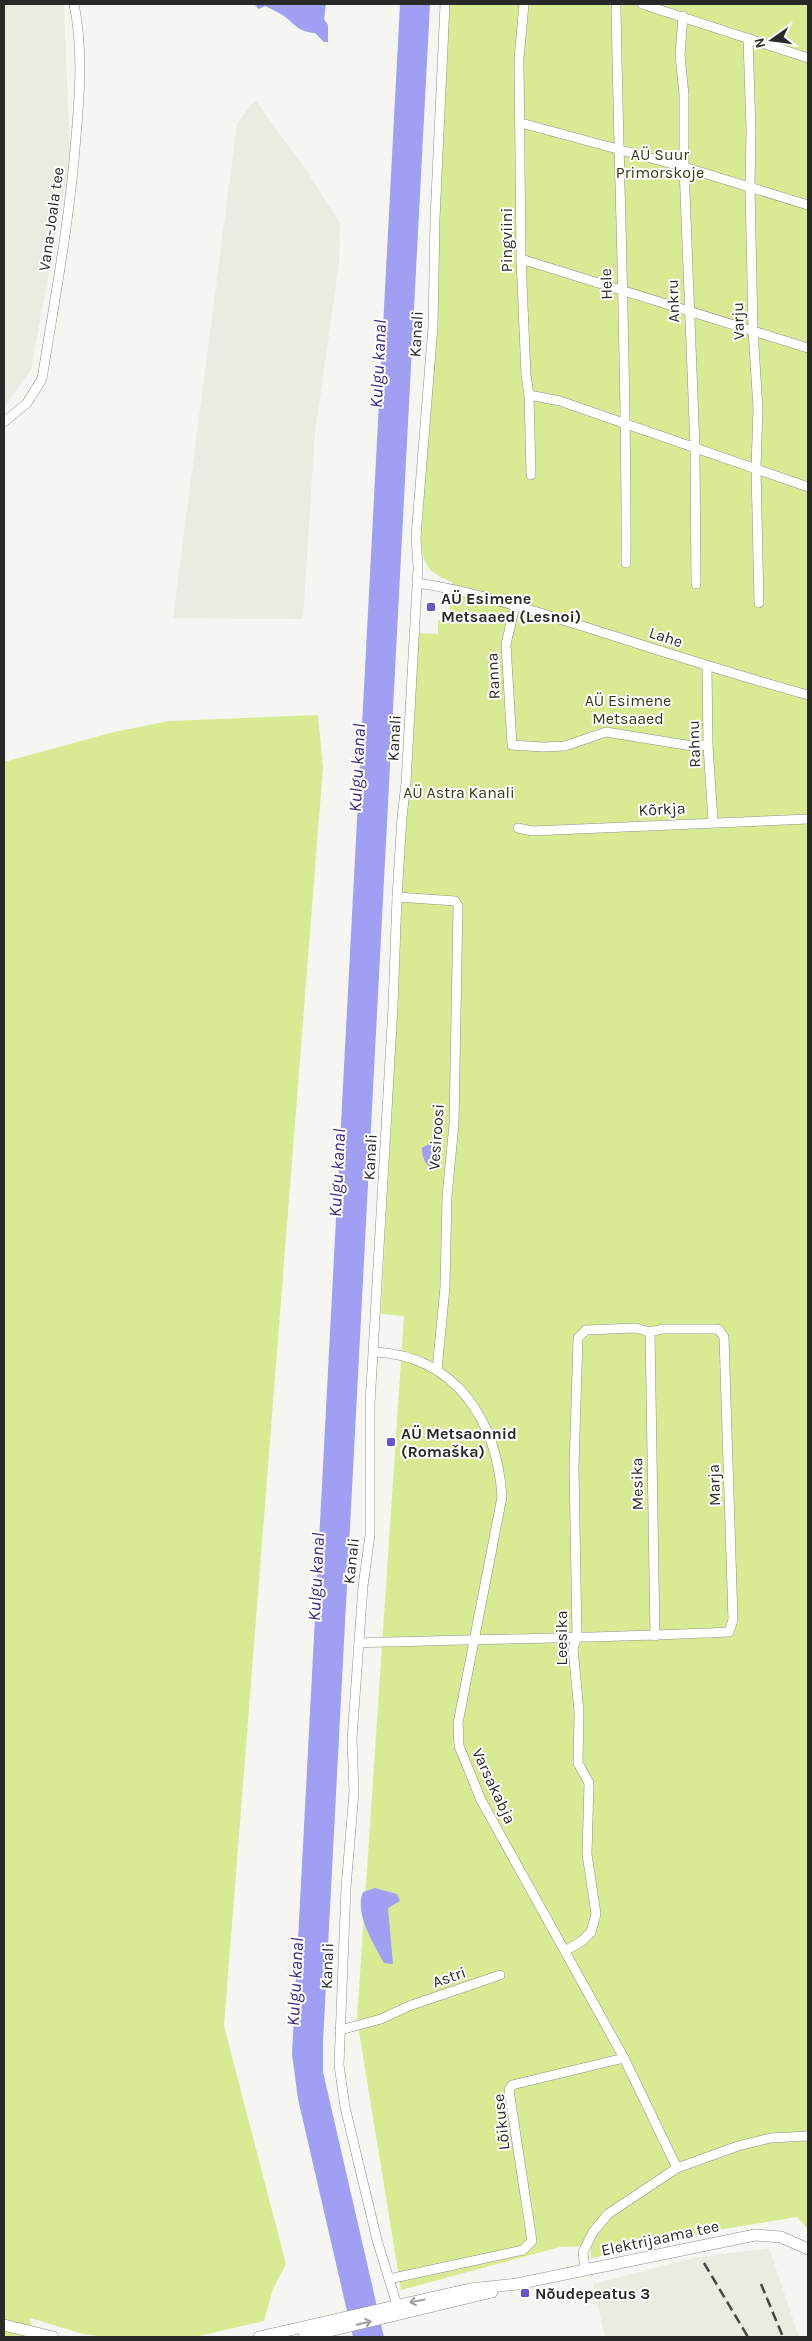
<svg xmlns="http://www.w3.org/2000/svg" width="812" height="2341" font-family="Karla,sans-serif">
<rect width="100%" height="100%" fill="#f5f6f2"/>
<g fill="#e9ece1">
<polygon points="4,4 64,4 70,159 31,369 4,408"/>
<polygon points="255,100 307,171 340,224 339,264 315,433 303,619 173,618 237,124"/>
<polygon points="769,2248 799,2337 605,2337 593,2284 693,2258"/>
</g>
<g fill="#d8eb93">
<path d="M 448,4 L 808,4 L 808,2229 L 797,2217 L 724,2229 L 591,2258 L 590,2246 L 560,2247 L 401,2290 L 357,2019 L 404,1316 L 381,1314 L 406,825 L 418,633 L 438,634 L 438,620 L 448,620 L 452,582 C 422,571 422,559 421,530 L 435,351 L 440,154 Z"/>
<polygon points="318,715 323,767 224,2026 286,2264 273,2289 264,2321 195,2337 107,2337 83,2334 30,2318 34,2337 4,2337 4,762 114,732 169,721"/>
</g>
<g fill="#a19ff3">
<path d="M 254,4 L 326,4 L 324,19 L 328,25 L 328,42 L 324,42 L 315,33 C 298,32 295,24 284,16 C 278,12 271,9 265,6 L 259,9 Z"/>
<polygon points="400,4 430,4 323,2042 323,2072 384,2337 353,2337 298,2099 292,2054"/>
<path d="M 429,1144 L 437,1147 L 440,1164 L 433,1169 C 425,1166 422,1156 422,1148 Z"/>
<path d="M 375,1888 L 397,1894 L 400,1901 L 388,1908 L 393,1964 L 384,1963 C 374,1944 354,1914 363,1892 Z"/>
</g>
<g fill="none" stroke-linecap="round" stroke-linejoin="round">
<defs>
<g id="street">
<polyline points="524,4 519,59 521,259 526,375 529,395 531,475"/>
<path d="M 616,4 C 619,190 627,376 626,563"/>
<polyline points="642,4 808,58"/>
<polyline points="683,16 680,55 684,95 684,167 695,447 696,584"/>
<polyline points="748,38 751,130 750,187 753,330 758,409 756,468 759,603"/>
<polyline points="521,123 684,167 808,205"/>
<polyline points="521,259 808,348"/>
<polyline points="529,395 560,401 808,487"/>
<path d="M 4,422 L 27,403 L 42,379 C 55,298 70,218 76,137 C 80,92 83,48 74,4"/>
<path d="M 417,583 C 473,591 526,609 579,625 C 655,649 731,674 808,695"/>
<polyline points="515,606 506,644 512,745 543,747 565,746 606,732 692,746 708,745"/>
<polyline points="707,667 708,745 713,821"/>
<polyline points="518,828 532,831 808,819"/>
<polyline points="397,897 455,901 458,906 454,1124 447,1196 445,1287 437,1370"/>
<polyline points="650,1332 655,1636"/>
<path d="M 375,1352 C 457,1356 497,1422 502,1497 L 458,1723 L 459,1746 L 481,1800 L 624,2058 L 677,2168"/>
<path d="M 359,1643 C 482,1639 605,1638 729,1632 L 733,1620 L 724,1337 L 718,1329 L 662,1329 L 650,1332 L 636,1328 L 586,1330 L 578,1338 L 574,1468 L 577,1636 L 573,1648 L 579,1712 L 578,1763 L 589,1783 L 587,1854 L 596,1914 L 591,1932 L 582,1941 L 565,1951"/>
<polyline points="340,2030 381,2019 409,2006 500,1975"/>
<polyline points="585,2270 583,2252 593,2232 608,2214 677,2168 738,2146 771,2138 808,2136"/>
<polyline points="389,2279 523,2250 532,2241 509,2090 512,2085 624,2058"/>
<polyline points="397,2305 377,2240 345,2107 339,2065 346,1887 354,1792 352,1739 363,1586 370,1535 370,1404 393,1007 397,897 402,817 406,783 418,568 416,537 433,326 435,219 445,4"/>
</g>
<g id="secondary">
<polyline points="4,2325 53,2337"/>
<polyline points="259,2337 470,2289 517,2284 755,2235 781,2237 808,2249"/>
<polyline points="304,2337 492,2292"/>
</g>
</defs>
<use href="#street" stroke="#8e8f8b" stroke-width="10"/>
<use href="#secondary" stroke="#8e8f8b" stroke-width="12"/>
<use href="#street" stroke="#fff" stroke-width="9"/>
<use href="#secondary" stroke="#fff" stroke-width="11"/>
<g stroke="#454644" stroke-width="2.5" stroke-dasharray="10 5" stroke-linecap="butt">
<polyline points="704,2263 748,2337"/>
<polyline points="761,2284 783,2337"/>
</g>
</g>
<defs><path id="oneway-shaft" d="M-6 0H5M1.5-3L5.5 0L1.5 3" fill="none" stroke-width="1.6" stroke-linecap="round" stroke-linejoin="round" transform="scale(1.25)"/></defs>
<g stroke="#9f9f9e">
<use href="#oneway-shaft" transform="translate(417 2301) rotate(168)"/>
<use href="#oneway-shaft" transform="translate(364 2323) rotate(-13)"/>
</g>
<g fill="#6556cf" stroke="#fff" stroke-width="2">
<rect x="426" y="602" width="10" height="10" rx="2.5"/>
<rect x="386" y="1437" width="10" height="10" rx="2.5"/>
<rect x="520" y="2288" width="10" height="10" rx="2.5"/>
</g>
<g text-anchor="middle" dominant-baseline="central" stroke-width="4" stroke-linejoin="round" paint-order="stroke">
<g font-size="16" fill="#343b14" stroke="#fff">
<text x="660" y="154">AÜ Suur<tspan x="660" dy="18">Primorskoje</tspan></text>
<text x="628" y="700">AÜ Esimene<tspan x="628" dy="18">Metsaaed</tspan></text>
<text x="459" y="792">AÜ Astra Kanali</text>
</g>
<g font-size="16" fill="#292a28" stroke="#fff">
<text transform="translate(51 219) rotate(-82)">Vana-Joala tee</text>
<text transform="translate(506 240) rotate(-90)">Pingviini</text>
<text transform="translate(606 284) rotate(-92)">Hele</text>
<text transform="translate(673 301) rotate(-92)">Ankru</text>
<text transform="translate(738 321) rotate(-92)">Varju</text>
<text transform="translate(416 334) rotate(-87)">Kanali</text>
<text transform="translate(666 637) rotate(18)">Lahe</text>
<text transform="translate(493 676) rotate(-93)">Ranna</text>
<text transform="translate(394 738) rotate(-87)">Kanali</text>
<text transform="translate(694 744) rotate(-92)">Rahnu</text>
<text transform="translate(662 809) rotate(-3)">Kõrkja</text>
<text transform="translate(436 1137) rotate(-86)">Vesiroosi</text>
<text transform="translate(370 1157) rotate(-87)">Kanali</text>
<text transform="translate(637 1484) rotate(-91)">Mesika</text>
<text transform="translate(714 1485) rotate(-92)">Marja</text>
<text transform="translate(351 1561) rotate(-84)">Kanali</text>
<text transform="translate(561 1638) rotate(-90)">Leesika</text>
<text transform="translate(494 1786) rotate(65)">Varsakabja</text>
<text transform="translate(327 1966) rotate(-88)">Kanali</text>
<text transform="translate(449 1977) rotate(-19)">Astri</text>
<text transform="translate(501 2122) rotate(-96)">Lõikuse</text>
<text transform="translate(660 2238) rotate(-12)">Elektrijaama tee</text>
</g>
<g font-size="16" font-weight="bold" fill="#292a28" stroke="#fff" text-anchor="start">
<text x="441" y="598">AÜ Esimene<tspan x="441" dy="18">Metsaaed (Lesnoi)</tspan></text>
<text x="401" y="1433">AÜ Metsaonnid<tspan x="401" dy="18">(Romaška)</tspan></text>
<text x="535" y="2293">Nõudepeatus 3</text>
</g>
<g font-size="18" font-style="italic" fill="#3c2b8b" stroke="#fff">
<text transform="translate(378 364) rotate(-87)">Kulgu kanal</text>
<text transform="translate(357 768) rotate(-87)">Kulgu kanal</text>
<text transform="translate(337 1173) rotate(-87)">Kulgu kanal</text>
<text transform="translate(316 1577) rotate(-87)">Kulgu kanal</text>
<text transform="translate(295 1982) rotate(-87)">Kulgu kanal</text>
</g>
</g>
<rect width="812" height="2341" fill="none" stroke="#292a28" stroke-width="10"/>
<g transform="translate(772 40) rotate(256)" stroke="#ffffff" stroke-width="4" paint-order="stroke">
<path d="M0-4L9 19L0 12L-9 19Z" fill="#292a28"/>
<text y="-8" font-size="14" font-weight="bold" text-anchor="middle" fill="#292a28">N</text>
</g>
</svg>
